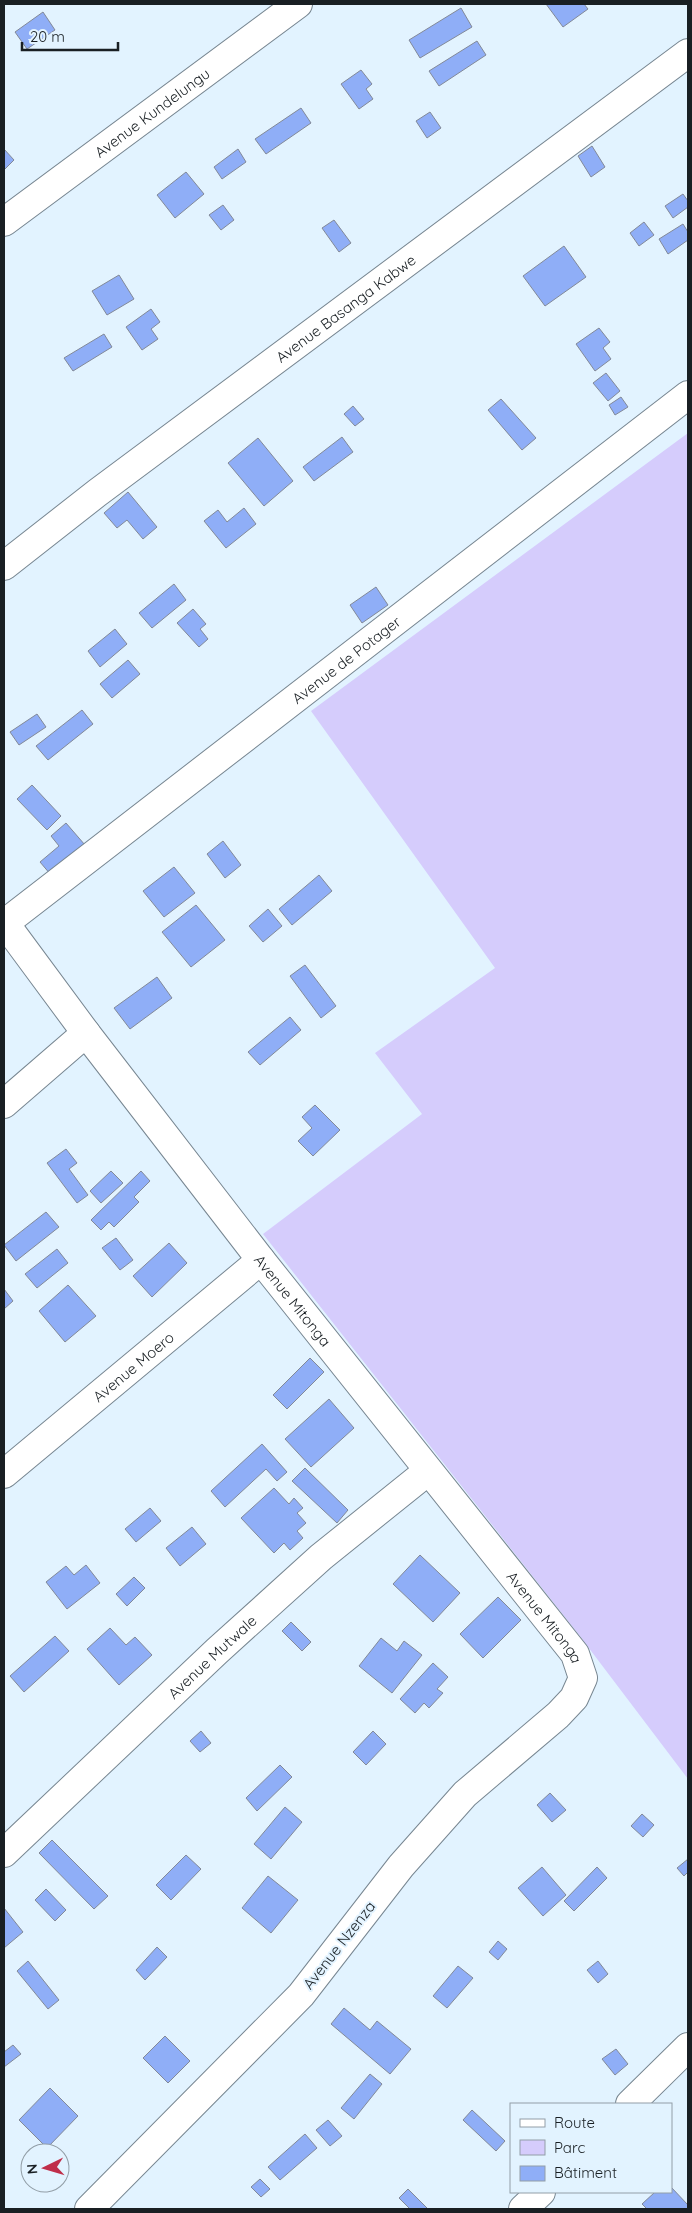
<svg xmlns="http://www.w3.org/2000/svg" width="692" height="2213" font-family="Quicksand,sans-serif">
<rect width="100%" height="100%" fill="#e2f3ff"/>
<polygon fill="#d5ccfc" points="688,433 688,1779 579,1635 263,1234 422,1114 375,1053 495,968 311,711"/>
<g fill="#8faef7" stroke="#828998">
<polygon points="546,4 584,4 588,9 563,27"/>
<polygon points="461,8 472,27 420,58 409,40"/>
<polygon points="43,12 55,30 27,49 15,32"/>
<polygon points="477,41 486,55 439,86 429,71"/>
<polygon points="361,70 372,84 366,89 373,99 359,109 341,84"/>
<polygon points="301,108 311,123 266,154 255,139"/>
<polygon points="430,112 441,128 427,138 416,121"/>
<polygon points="592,146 605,167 591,177 578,156"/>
<polygon points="4,149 14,160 4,170"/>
<polygon points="238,149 246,162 222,179 214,167"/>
<polygon points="186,172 204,194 175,218 157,195"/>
<polygon points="683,194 688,201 688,207 673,218 665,206"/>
<polygon points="223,205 234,220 221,230 209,215"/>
<polygon points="334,220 351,243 339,252 322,228"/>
<polygon points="644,222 654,235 639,246 630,233"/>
<polygon points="683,224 688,232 688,240 668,254 659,239"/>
<polygon points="564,246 586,277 545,306 523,276"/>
<polygon points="119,275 134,299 107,315 92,291"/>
<polygon points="151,309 160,322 151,329 158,339 142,350 126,327"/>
<polygon points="599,328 610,342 603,348 611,359 595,371 576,344"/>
<polygon points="104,334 112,347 73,371 64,358"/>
<polygon points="606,373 620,391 608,401 593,383"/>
<polygon points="621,397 628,407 615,415 609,405"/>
<polygon points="501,399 536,438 522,450 488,410"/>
<polygon points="353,406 364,419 355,426 344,414"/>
<polygon points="342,437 353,452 314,481 303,467"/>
<polygon points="258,438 293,481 264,506 228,463"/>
<polygon points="128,492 157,527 143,539 127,520 117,528 104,513"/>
<polygon points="244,508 256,524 226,548 204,521 218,510 227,522"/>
<polygon points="174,584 186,600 152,628 139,613"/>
<polygon points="376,587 388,605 362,623 350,605"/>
<polygon points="193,609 206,624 200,629 208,639 199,647 177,623"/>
<polygon points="115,629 127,644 100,667 88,651"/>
<polygon points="128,660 140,674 112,698 100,684"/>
<polygon points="82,710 93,724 48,760 36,746"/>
<polygon points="37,714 46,727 19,745 10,732"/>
<polygon points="32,785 61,816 47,830 17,799"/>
<polygon points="66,823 85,845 51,875 40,862 59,846 51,836"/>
<polygon points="223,841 241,865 225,878 207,854"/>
<polygon points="174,867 195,893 164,917 143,891"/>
<polygon points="319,875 332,891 292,925 279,909"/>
<polygon points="196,905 225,940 191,967 162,932"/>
<polygon points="268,909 282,926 263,942 249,926"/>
<polygon points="305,965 336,1006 321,1018 290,976"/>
<polygon points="157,977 172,998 130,1029 114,1008"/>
<polygon points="290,1017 301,1030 260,1065 248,1052"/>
<polygon points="315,1105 340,1130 313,1156 298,1141 312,1128 302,1117"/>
<polygon points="66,1149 77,1163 69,1169 88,1195 77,1203 47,1163"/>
<polygon points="111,1171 123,1183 101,1203 90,1191"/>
<polygon points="141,1171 150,1181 134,1197 139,1202 114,1227 109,1222 101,1230 91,1220"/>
<polygon points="46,1212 59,1227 16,1261 4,1245"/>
<polygon points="116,1238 133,1260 120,1270 102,1248"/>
<polygon points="169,1243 187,1263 152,1297 133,1276"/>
<polygon points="57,1249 68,1263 37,1288 25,1274"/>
<polygon points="68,1285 96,1316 65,1342 39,1311"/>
<polygon points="4,1289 13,1301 4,1309"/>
<polygon points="310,1358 324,1372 287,1409 273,1395"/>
<polygon points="329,1399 354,1428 311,1467 285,1439"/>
<polygon points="262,1444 287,1472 277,1481 266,1469 225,1507 211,1491"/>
<polygon points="305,1468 348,1510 337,1523 292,1481"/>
<polygon points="274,1488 289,1504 294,1498 303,1508 297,1513 306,1523 297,1531 303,1538 290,1550 284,1543 274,1553 241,1518"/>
<polygon points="150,1508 161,1521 136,1542 125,1529"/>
<polygon points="192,1527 206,1544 180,1566 166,1548"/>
<polygon points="420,1555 460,1593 433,1622 393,1584"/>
<polygon points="86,1565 100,1583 67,1609 46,1582 66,1566 74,1575"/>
<polygon points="134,1577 145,1588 127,1606 116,1594"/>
<polygon points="498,1597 521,1620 483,1658 460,1634"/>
<polygon points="291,1622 311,1642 302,1651 282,1631"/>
<polygon points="110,1628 126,1645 135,1637 152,1655 119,1685 87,1649"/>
<polygon points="55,1636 69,1651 24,1692 10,1676"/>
<polygon points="381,1638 397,1651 404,1641 422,1655 392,1693 359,1666"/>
<polygon points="433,1663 448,1677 437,1689 443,1693 429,1708 424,1703 415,1713 400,1699"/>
<polygon points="201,1731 211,1743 200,1752 190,1741"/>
<polygon points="373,1731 386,1744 366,1765 353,1752"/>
<polygon points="280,1765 292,1777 257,1811 246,1798"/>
<polygon points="550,1793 566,1810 552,1822 537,1805"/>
<polygon points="285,1807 302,1822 271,1859 254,1844"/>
<polygon points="642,1814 654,1825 643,1837 631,1826"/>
<polygon points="52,1840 108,1896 94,1909 39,1853"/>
<polygon points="186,1855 201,1869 171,1900 156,1885"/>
<polygon points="688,1859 688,1872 684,1876 677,1868"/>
<polygon points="542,1867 566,1895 543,1916 518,1888"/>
<polygon points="597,1867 607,1878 574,1911 564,1901"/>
<polygon points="268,1876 298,1900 271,1933 242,1908"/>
<polygon points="46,1889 66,1910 55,1921 35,1900"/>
<polygon points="4,1908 23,1932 4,1948"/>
<polygon points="498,1941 507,1949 498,1960 489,1952"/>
<polygon points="157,1947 167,1957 145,1980 136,1970"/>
<polygon points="28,1961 59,2000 48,2009 17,1971"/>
<polygon points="598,1961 608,1974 598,1983 587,1970"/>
<polygon points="458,1966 473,1978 447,2008 433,1996"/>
<polygon points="344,2008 370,2030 377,2021 411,2049 390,2074 331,2024"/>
<polygon points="165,2036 190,2061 168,2083 143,2058"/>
<polygon points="13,2045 21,2054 4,2067 4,2052"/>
<polygon points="616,2049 628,2064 615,2075 602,2059"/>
<polygon points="370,2074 382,2084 354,2119 341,2108"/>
<polygon points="50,2088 78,2116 47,2148 19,2120"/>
<polygon points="472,2110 505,2141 496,2151 463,2120"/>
<polygon points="328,2120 342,2136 330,2146 316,2130"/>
<polygon points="305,2134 317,2148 280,2180 268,2167"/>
<polygon points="260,2179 270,2189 261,2197 251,2187"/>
<polygon points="671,2187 688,2205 688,2209 647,2209 642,2204 655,2192 671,2192"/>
<polygon points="408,2189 428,2209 410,2209 399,2198"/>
</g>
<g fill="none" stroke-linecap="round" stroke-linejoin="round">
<defs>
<g id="street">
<path id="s1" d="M 4,222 L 298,4"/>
<path id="s2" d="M 4,566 L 97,493 L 688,53"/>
<path id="s3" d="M 4,922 L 86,1033 L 261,1260 L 575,1654 L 583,1678 L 574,1698 L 558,1715 L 465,1794 L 401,1866 L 301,1995 L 89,2209"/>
<path id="s4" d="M 5,923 L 688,395"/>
<polyline points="4,1104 86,1033"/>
<path id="s5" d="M 4,1474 L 261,1260"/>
<path id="s6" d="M 4,1853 L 217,1651 L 321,1557 L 428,1471"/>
<polyline points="630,2104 688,2047"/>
<polyline points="523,2209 541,2192"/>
</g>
</defs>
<use href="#street" stroke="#778691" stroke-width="30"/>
<use href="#street" stroke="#fff" stroke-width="28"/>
</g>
<g text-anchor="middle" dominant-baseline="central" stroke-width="4" stroke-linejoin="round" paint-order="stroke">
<g font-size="15" fill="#191f23" stroke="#e2f3ff">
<text stroke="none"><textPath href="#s1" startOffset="184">Avenue Kundelungu</textPath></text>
<text stroke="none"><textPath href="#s2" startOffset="428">Avenue Basanga Kabwe</textPath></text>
<text stroke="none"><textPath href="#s4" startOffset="431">Avenue de Potager</textPath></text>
<text stroke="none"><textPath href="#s3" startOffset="476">Avenue Mitonga</textPath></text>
<text stroke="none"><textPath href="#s5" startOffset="168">Avenue Moero</textPath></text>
<text stroke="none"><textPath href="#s3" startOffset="881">Avenue Mitonga</textPath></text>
<text stroke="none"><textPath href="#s6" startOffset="286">Avenue Mutwale</textPath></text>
<text transform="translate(339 1945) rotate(-52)">Avenue Nzenza</text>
</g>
</g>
<rect width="692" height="2213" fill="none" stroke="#191f23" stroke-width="10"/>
<rect x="510" y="2103" width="162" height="90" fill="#e2f3ff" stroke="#929ea7"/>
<rect x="520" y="2119" width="25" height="8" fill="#ffffff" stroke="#929ea7"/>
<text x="554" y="2128" font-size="15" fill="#191f23">Route</text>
<rect x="520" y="2140" width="25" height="15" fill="#d5ccfc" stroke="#929ea7"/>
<text x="554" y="2153" font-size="15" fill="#191f23">Parc</text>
<rect x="520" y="2166" width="25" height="15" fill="#8faef7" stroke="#929ea7"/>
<text x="554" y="2178" font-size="15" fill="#191f23">Bâtiment</text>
<g transform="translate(45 2168) rotate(265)"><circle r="24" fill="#e2f3ff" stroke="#929ea7"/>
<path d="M0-4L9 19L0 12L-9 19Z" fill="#bf2e4a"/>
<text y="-8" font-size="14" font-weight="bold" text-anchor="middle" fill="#191f23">N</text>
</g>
<path d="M22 42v8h96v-8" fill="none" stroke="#191f23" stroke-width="2.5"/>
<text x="30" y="42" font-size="15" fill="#191f23" stroke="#e2f3ff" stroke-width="4" paint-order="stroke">20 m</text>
</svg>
